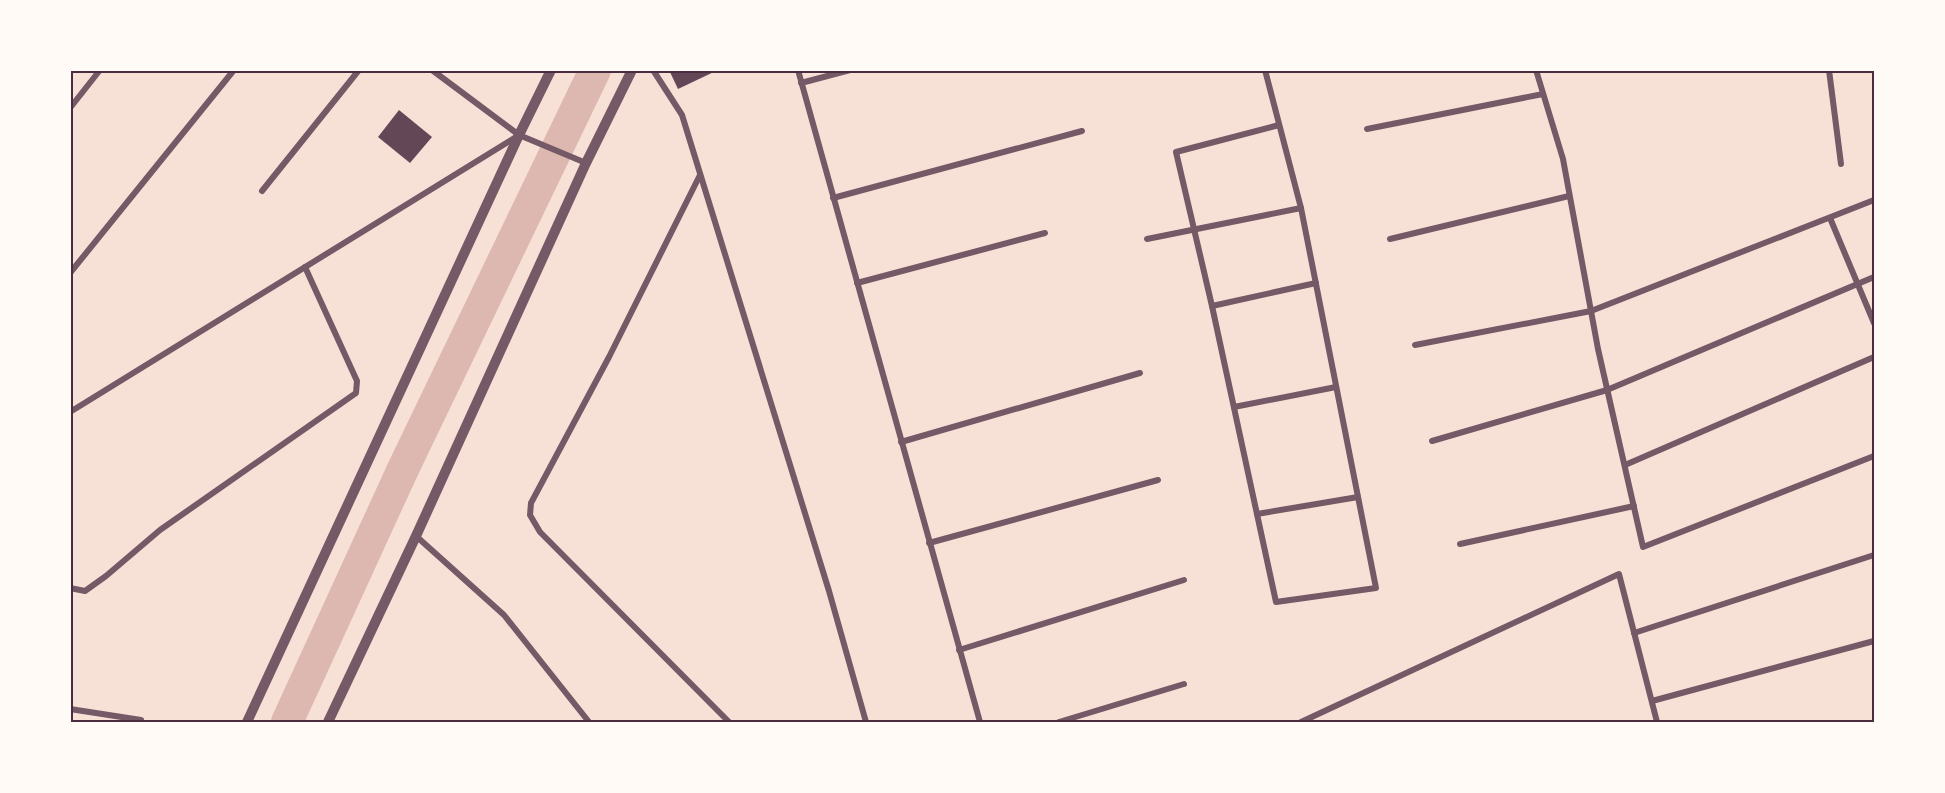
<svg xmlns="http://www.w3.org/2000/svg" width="1945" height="793" font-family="'PT Sans Narrow',sans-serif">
<rect width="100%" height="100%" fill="#f7e1d7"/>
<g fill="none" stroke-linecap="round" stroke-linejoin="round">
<polyline stroke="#dcb8b0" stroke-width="32" points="287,722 403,469 595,70"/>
</g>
<g fill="#644757">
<polygon points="669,70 718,70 678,89"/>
<polygon points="399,110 432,137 410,163 378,137"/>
</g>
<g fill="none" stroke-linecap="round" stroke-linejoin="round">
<g stroke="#755966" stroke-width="6">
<polyline points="432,70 519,135 586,163"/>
<polyline points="653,70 682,115 829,591 866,722"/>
<polyline points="798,70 980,722"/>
<polyline points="1265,70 1301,208 1376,588 1276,602 1212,306 1176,152 1279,125"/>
<polyline points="1536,70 1563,159 1598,349 1643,547 1874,456"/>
<polyline points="1829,70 1841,164"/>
<polyline points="801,83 850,70"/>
<polyline points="70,108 100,70"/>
<polyline points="1367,129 1543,94"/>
<polyline points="700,175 609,357 531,503 530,515 540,532 729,722"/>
<polyline points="262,191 359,70"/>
<polyline points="833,198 1082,131"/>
<polyline points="1830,218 1874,323"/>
<polyline points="1147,239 1301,208"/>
<polyline points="1390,239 1569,196"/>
<polyline points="70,273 234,70"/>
<polyline points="857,283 1045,233"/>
<polyline points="1212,306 1316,283"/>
<polyline points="1415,345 1591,311 1874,200"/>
<polyline points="1234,407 1336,387"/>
<polyline points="70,412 516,137"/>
<polyline points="1432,441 1607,390 1874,277"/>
<polyline points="901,442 1140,373"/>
<polyline points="1625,465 1874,357"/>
<polyline points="1257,514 1358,497"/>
<polyline points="416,536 504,615 589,722"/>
<polyline points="929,543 1158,480"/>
<polyline points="1460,544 1634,506"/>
<polyline points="70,588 85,591 106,576 160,530 356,393 357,381 305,267"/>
<polyline points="1634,633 1874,555"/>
<polyline points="959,650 1184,580"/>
<polyline points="1652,701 1874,641"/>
<polyline points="70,709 141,720"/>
<polyline points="1059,722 1184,684"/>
<polyline points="1301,722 1619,574 1657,722"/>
</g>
<g stroke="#755966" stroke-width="10">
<polyline points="247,722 519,135 551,70"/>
<polyline points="328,722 416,536 586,163 632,70"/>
</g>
</g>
<rect width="1945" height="793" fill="none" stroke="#fffaf5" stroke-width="144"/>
<rect x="72" y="72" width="1801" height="649" fill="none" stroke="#4a2c40" stroke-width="2"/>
</svg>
